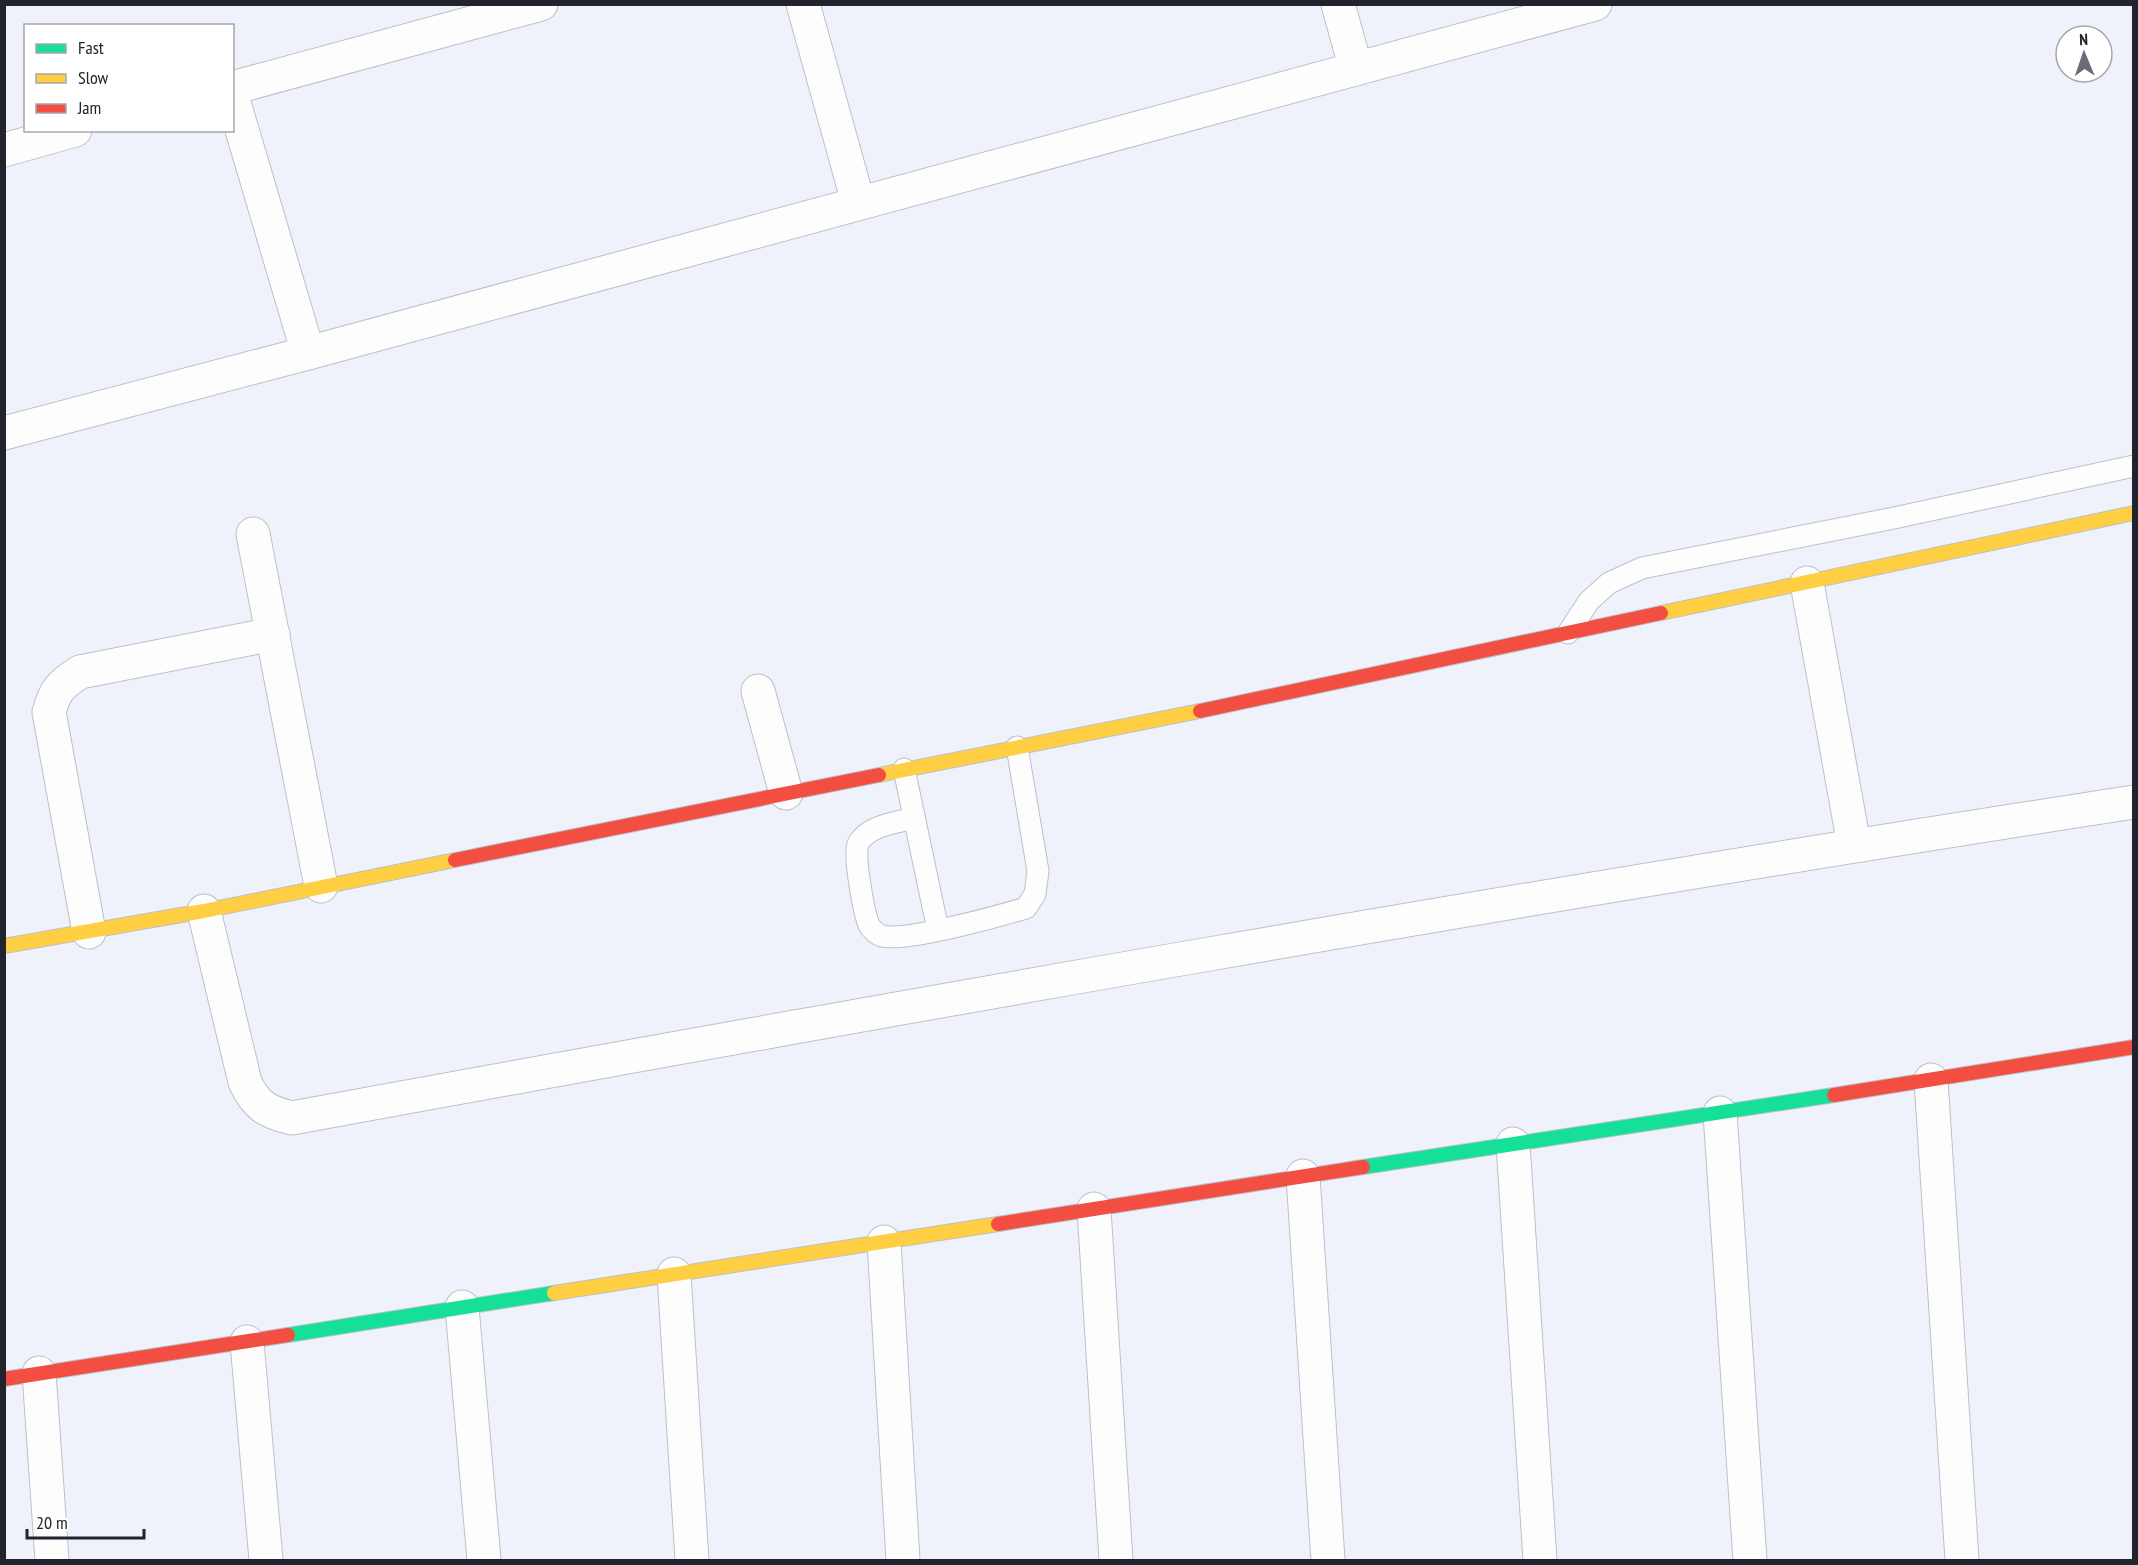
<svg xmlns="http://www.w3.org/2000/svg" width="2138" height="1565" font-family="'PT Sans Narrow',sans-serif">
<rect width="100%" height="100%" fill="#eff2fa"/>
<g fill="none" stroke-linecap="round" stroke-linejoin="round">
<defs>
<g id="lane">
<polyline points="1568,633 1589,601 1609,583 1642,568 1894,518 2134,466"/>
<polyline points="904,769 938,930"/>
<path d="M 914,818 C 896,823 868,825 858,844 C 853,853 864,914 869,925 C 871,929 878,935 882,936 C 906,942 999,916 1026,908 L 1035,894 L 1038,871 L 1017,747"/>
</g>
<g id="street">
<polyline points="803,4 858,202"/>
<polyline points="1338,4 1356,69"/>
<polyline points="232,88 541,4"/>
<polyline points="232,96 308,353"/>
<polyline points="4,150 75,130"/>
<polyline points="4,433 308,353 1595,4"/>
<polyline points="253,534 321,886"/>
<polyline points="1807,583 1854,845"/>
<polyline points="758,691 786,793"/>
<path d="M 204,911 L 245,1082 C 256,1106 267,1112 292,1118 C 904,1006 1518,897 2134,802"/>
<path d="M 89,932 L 49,712 C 55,690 61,684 80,672 L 273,634"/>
<polyline points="1931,1080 1962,1560"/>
<polyline points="1720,1113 1750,1560"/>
<polyline points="1513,1144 1540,1560"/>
<polyline points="1303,1176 1328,1560"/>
<polyline points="1094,1209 1116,1560"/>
<polyline points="884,1242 903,1560"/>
<polyline points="674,1274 692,1560"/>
<polyline points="462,1307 484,1560"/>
<polyline points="247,1342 266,1560"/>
<polyline points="39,1373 52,1560"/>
</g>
<g id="fast">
<polyline points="1363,1167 1834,1095"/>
<polyline points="288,1335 554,1293"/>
</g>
<g id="slow">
<polyline points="1661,613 2134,513"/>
<polyline points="879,775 1200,711"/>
<polyline points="4,946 204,911 455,860"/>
<polyline points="554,1293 998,1224"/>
</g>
<g id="jam">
<polyline points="1200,711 1661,613"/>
<polyline points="455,860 879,775"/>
<polyline points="1834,1095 2134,1047"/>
<polyline points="998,1224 1363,1167"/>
<polyline points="4,1379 288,1335"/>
</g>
</defs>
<use href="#lane" stroke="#bdc0c8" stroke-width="23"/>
<use href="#street" stroke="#bdc0c8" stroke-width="35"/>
<use href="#fast" stroke="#bdc0c8" stroke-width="16"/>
<use href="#slow" stroke="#bdc0c8" stroke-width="16"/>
<use href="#jam" stroke="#bdc0c8" stroke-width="16"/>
<use href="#lane" stroke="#fdfdfe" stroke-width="21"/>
<use href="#street" stroke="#fdfdfe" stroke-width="33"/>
<use href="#fast" stroke="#16e098" stroke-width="14"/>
<use href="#slow" stroke="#ffcf43" stroke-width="14"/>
<use href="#jam" stroke="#f24e42" stroke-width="14"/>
</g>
<rect width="2138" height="1565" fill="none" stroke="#21242d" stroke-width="12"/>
<rect x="24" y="24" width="210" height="108" fill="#ffffff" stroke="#a6a7ab" stroke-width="1.5"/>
<rect x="36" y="44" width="30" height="9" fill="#16e098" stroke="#a6a7ab" stroke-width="1.5"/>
<text x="78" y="54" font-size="18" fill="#21242d">Fast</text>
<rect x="36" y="74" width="30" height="9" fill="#ffcf43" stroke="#a6a7ab" stroke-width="1.5"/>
<text x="78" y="84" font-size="18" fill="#21242d">Slow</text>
<rect x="36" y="104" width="30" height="9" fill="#f24e42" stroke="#a6a7ab" stroke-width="1.5"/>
<text x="78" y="114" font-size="18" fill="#21242d">Jam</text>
<g transform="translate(2084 54) rotate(358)"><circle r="28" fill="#ffffff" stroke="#a6a7ab" stroke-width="1.5"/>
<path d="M0-4.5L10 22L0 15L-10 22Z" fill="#696c75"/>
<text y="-9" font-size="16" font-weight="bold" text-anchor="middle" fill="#21242d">N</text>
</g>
<path d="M27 1529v9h117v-9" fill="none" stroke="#21242d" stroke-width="3"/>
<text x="36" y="1529" font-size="18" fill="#21242d" stroke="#ffffff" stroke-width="4.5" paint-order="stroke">20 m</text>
</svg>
